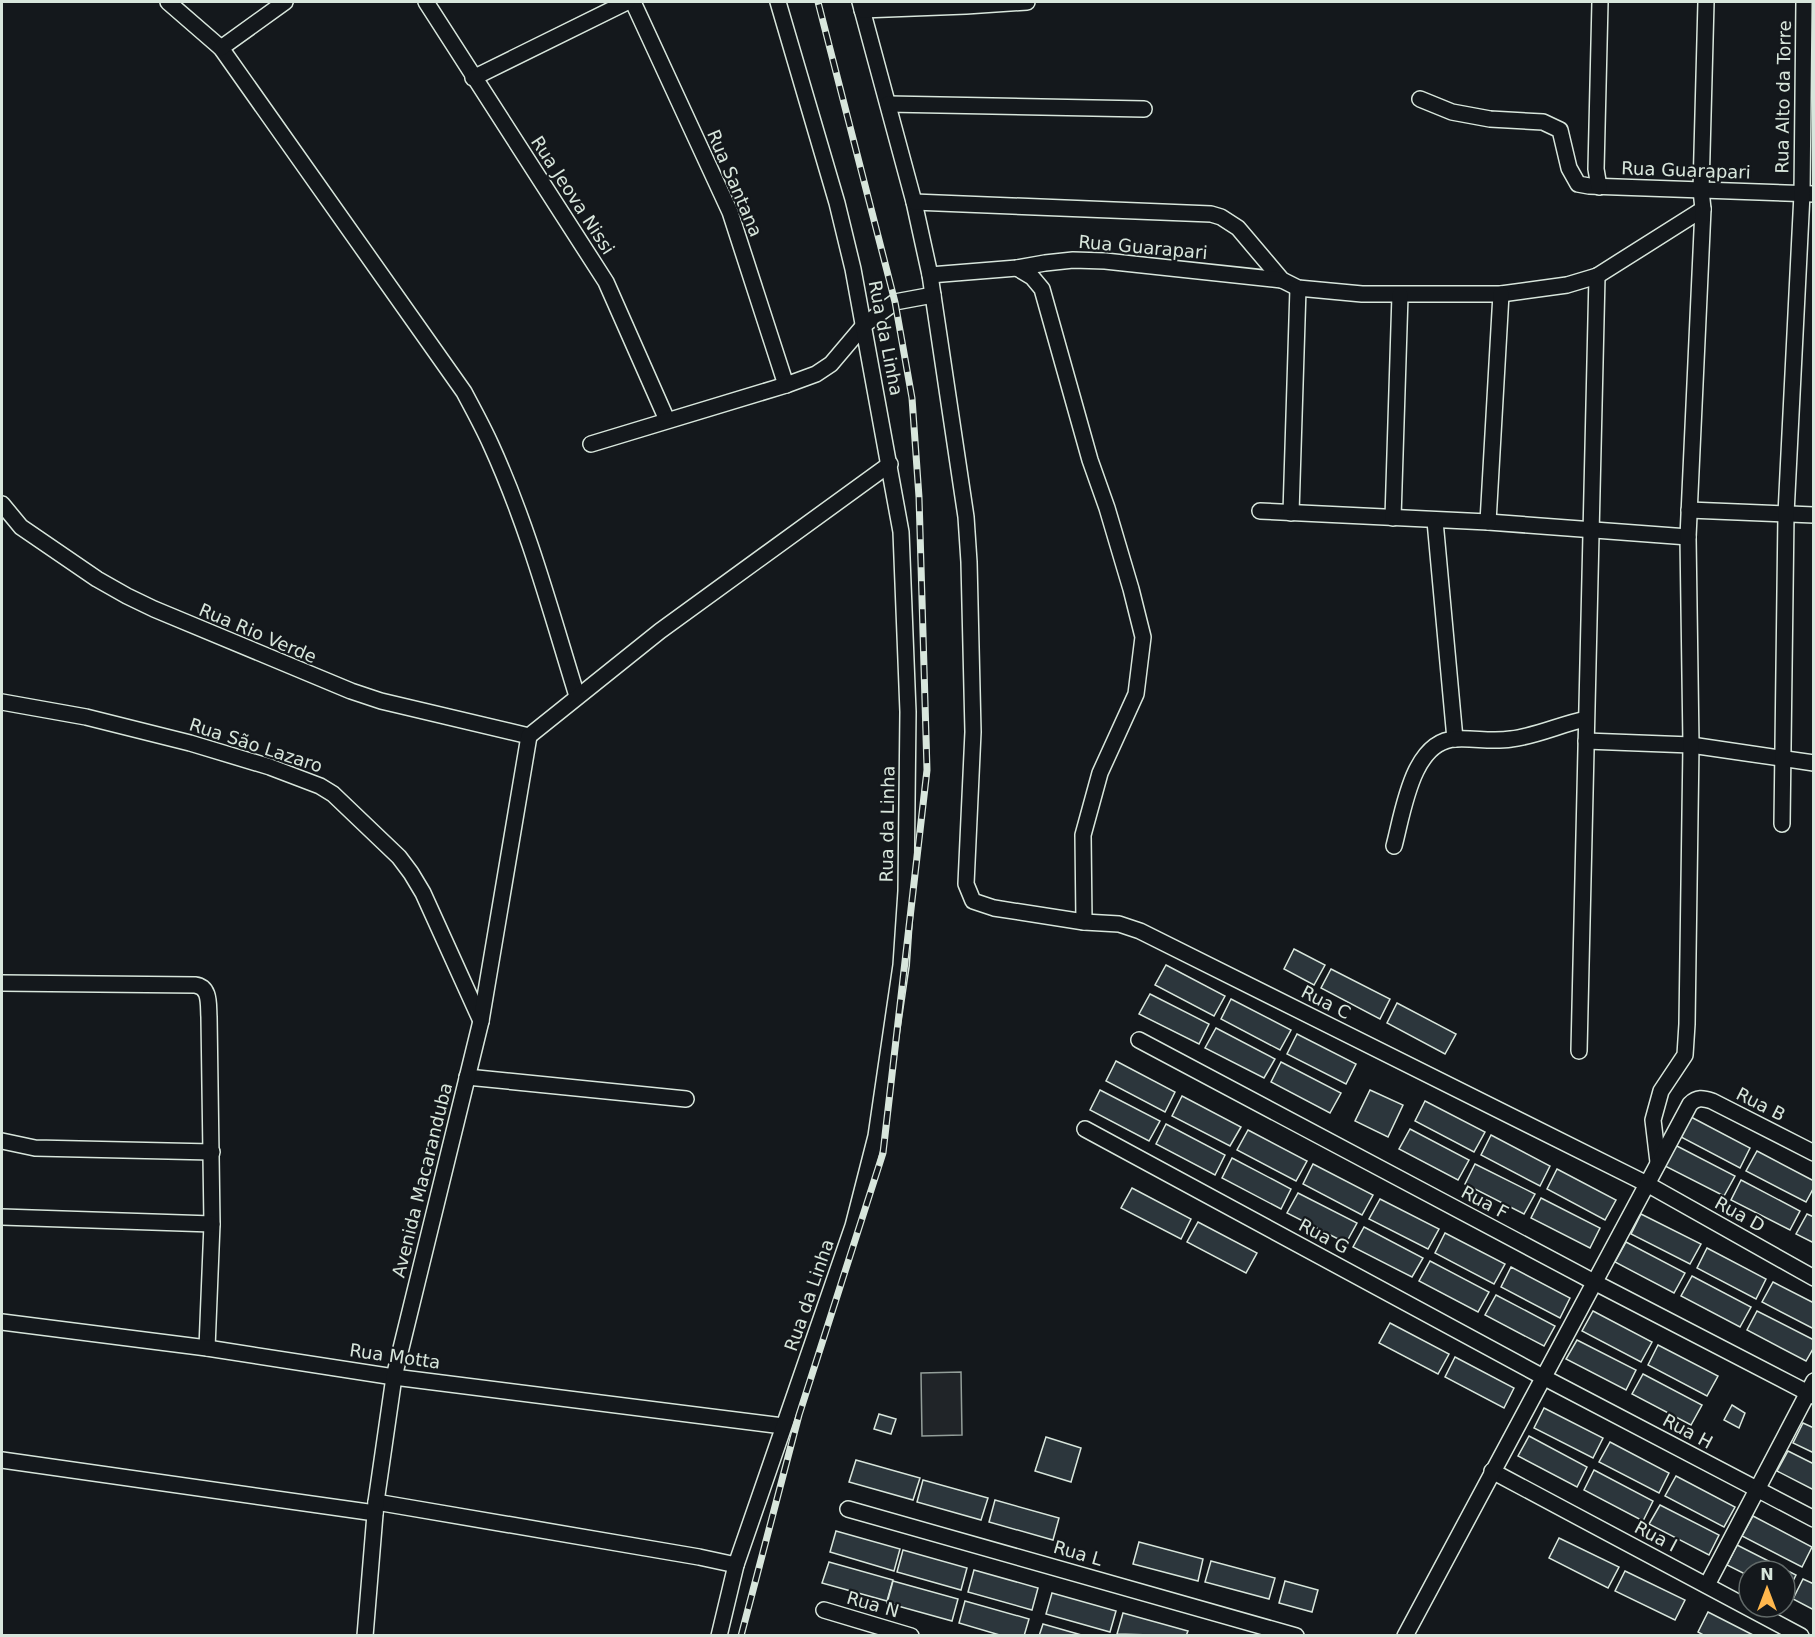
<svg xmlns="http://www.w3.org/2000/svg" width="1815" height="1637" font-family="'DejaVu Sans',sans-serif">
<rect width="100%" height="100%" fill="#14181c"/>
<polygon fill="#202428" stroke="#939e99" stroke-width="1.5" points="961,1372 962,1435 922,1436 921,1373"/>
<g fill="#2c363c" stroke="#d8e6dc" stroke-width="1.5">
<polygon points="1294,949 1325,965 1314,985 1284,969"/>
<polygon points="1166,965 1225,996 1214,1016 1155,985"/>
<polygon points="1331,969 1390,999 1380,1019 1321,988"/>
<polygon points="1150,994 1209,1024 1199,1044 1139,1014"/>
<polygon points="1231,999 1291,1030 1280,1050 1221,1019"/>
<polygon points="1397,1003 1456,1034 1445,1054 1387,1023"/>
<polygon points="1216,1028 1275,1059 1264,1078 1205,1048"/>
<polygon points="1297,1034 1356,1064 1346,1084 1287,1054"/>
<polygon points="1116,1061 1175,1092 1165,1112 1106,1081"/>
<polygon points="1281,1062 1341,1093 1330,1113 1271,1082"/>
<polygon points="1100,1090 1160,1121 1149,1141 1090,1110"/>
<polygon points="1370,1090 1403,1105 1388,1137 1355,1121"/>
<polygon points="1182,1096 1241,1127 1230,1146 1172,1116"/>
<polygon points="1425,1101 1485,1132 1474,1152 1415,1121"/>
<polygon points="1691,1117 1750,1148 1740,1168 1681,1137"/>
<polygon points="1166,1124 1225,1155 1215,1175 1156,1144"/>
<polygon points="1410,1129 1469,1160 1458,1180 1399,1149"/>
<polygon points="1248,1130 1307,1161 1296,1181 1237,1150"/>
<polygon points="1491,1135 1550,1166 1540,1186 1481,1155"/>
<polygon points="1675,1145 1735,1176 1724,1196 1665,1166"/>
<polygon points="1757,1151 1814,1181 1814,1187 1806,1202 1746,1171"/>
<polygon points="1232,1158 1291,1189 1281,1209 1222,1178"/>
<polygon points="1313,1164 1373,1195 1362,1215 1303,1184"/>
<polygon points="1475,1164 1535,1194 1524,1214 1465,1184"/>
<polygon points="1557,1169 1616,1200 1605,1220 1547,1189"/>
<polygon points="1741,1180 1800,1211 1790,1230 1731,1200"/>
<polygon points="1132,1188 1191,1219 1181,1239 1121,1208"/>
<polygon points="1298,1193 1357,1223 1346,1243 1287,1213"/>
<polygon points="1541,1198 1600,1228 1590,1248 1531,1218"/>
<polygon points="1380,1199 1439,1229 1428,1249 1369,1219"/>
<polygon points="1641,1214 1701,1244 1690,1264 1631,1234"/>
<polygon points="1807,1214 1814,1217 1814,1243 1796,1234"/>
<polygon points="1198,1222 1257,1253 1246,1273 1187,1242"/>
<polygon points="1364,1227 1423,1258 1412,1277 1353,1247"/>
<polygon points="1445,1233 1505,1264 1494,1284 1435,1253"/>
<polygon points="1626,1242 1685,1273 1674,1293 1615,1262"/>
<polygon points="1707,1248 1766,1279 1756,1299 1697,1268"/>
<polygon points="1430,1261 1489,1292 1478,1312 1419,1281"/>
<polygon points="1511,1267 1570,1298 1560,1318 1501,1287"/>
<polygon points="1692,1276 1751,1307 1740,1327 1681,1296"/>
<polygon points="1773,1282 1814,1303 1814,1329 1762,1302"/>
<polygon points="1496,1295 1555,1326 1544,1346 1485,1315"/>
<polygon points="1593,1311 1652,1342 1641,1362 1582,1331"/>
<polygon points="1757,1311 1814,1340 1814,1347 1806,1361 1747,1330"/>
<polygon points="1390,1323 1449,1354 1438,1374 1379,1343"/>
<polygon points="1577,1340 1636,1370 1626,1390 1566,1359"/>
<polygon points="1658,1345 1718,1376 1707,1396 1648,1365"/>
<polygon points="1455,1357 1514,1388 1504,1408 1445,1377"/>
<polygon points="1643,1374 1702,1405 1691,1425 1632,1394"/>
<polygon points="1732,1405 1745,1413 1739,1428 1724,1420"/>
<polygon points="1544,1408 1603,1438 1593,1458 1534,1428"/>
<polygon points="879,1414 896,1419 891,1434 874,1429"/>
<polygon points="1803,1423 1814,1428 1814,1453 1793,1443"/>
<polygon points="1529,1436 1587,1467 1577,1487 1518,1456"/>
<polygon points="1046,1437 1081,1448 1071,1482 1035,1471"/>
<polygon points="1610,1442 1669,1473 1659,1493 1599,1462"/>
<polygon points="1788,1451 1814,1464 1814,1490 1777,1471"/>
<polygon points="856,1460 920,1478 913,1500 849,1482"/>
<polygon points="1594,1470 1653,1501 1643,1521 1584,1490"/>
<polygon points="1676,1476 1735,1507 1724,1527 1665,1496"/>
<polygon points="923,1480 988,1498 981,1520 917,1502"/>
<polygon points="995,1500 1059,1518 1053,1540 989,1522"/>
<polygon points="1660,1505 1719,1535 1709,1555 1649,1524"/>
<polygon points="1753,1516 1812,1547 1802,1567 1742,1536"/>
<polygon points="836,1531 900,1549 894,1571 830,1552"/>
<polygon points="1559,1538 1619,1567 1608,1588 1549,1558"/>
<polygon points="1139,1542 1203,1559 1198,1581 1133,1564"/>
<polygon points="1737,1545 1796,1575 1786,1595 1785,1571 1749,1571 1749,1576 1727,1565"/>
<polygon points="903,1550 967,1568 961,1590 897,1572"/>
<polygon points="1211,1561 1275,1578 1269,1599 1205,1582"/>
<polygon points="829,1562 893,1580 887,1601 822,1583"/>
<polygon points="974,1570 1038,1588 1032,1610 968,1592"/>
<polygon points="1625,1571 1685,1600 1675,1620 1615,1591"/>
<polygon points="1803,1579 1814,1584 1814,1610 1793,1599"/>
<polygon points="893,1581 958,1599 952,1621 887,1603"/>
<polygon points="1285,1581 1318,1590 1312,1612 1279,1603"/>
<polygon points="1052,1593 1116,1611 1110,1632 1046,1614"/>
<polygon points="965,1601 1029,1619 1024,1636 1003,1636 959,1623"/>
<polygon points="1708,1612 1755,1636 1705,1636 1698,1632"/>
<polygon points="1123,1613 1188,1631 1186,1636 1117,1634"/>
<polygon points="1043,1624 1085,1636 1039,1636"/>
</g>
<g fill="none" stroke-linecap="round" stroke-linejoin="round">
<defs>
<g id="street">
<path d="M 168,2 L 221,48 L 464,392 C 473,409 483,427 491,445 C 528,526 551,612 577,696"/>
<polyline points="426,2 606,282 667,420"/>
<polyline points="633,2 730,212 786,385"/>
<polyline points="860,2 914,202 930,275 966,517 969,562 973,732 966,884 973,901 994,908 1084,922 1119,924 1140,931 1647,1184 1814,1278"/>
<polyline points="862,10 966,6 1027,2"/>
<polyline points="221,48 285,2"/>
<polyline points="473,78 627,2"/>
<polyline points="1420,99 1452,112 1490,119 1543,122 1560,130 1569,168 1578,184 1589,186 1814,194"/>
<polyline points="888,104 1144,109"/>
<polyline points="1599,187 1596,169 1600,2"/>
<polyline points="914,202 1211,214 1221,217 1238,228 1282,280 1298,288 1362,294 1501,294 1567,285 1597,276 1703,209"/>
<polyline points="1017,268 1032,277 1042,289 1090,460 1107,508 1131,589 1143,637 1136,694 1100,773 1083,835 1084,922"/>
<polyline points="930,275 1017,268 1045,263 1073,260 1105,261 1282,280"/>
<polyline points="591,444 786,385 816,374 831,364 864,325 895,302 933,295"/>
<polyline points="2,504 21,527 97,579 127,596 154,609 351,691 381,701 529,736"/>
<polyline points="1689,510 1814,515"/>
<polyline points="1260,511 1488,522 1688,537"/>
<polyline points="1291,513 1298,288"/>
<polyline points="1393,518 1400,295"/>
<polyline points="1435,521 1455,739"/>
<polyline points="1488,522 1501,294"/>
<polyline points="2,702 86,717 190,743 270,767 320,786 333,794 399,857 411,873 423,893 481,1021"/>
<polyline points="529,736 660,631 890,464"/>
<polyline points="1586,741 1691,745 1814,763"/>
<polyline points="1782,824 1786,514 1802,194 1804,2"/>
<path d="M 1394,846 C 1403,813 1412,740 1456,739 C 1475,738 1492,742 1511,739 C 1537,736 1561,724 1586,719"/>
<path d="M 2,983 L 195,985 C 211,987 208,1005 209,1017 L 212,1224 L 207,1348"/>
<polyline points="1139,1040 1594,1282 1814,1396"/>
<polyline points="1579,1051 1597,276"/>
<polyline points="467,1077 686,1099"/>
<polyline points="1085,1129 1543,1377 1814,1519"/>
<polyline points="2,1141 35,1148 212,1152"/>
<polyline points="1658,1162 1653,1120 1661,1091 1685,1055 1687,1024 1691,745 1688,537 1703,209 1701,190 1706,2"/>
<polyline points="2,1217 212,1224"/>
<polyline points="2,1322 207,1348 394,1377 783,1426"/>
<polyline points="2,1460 375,1513"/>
<polyline points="1492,1471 1801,1636"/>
<polyline points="376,1502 699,1557 736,1565"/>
<polyline points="848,1509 1296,1636"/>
<polyline points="1707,1585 1814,1381"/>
<polyline points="824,1610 911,1636"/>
<polyline points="365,1636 376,1502 394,1377 481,1021 529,736"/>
<polyline points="719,1636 736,1565 853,1226 876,1136 901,965 906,891 908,712 901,532 853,269 837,203 778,2"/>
<path d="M 1405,1636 L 1690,1104 C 1697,1097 1703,1098 1712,1101 L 1814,1153"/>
</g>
</defs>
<use href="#street" stroke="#d8e6dc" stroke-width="18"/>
<use href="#street" stroke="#14181c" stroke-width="15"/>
<defs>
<polyline id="rail" points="741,1636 799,1415 883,1153 927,770 919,497 912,398 895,302 818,2"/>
</defs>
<use href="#rail" stroke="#d8e6dc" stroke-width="7"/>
<use href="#rail" stroke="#14181c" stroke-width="4.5" stroke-dasharray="14" stroke-linecap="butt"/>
</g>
<g text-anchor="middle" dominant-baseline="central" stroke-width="4.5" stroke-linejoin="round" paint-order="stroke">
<g font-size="18" fill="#d8e6dc" stroke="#14181c">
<text transform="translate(1783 97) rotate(-89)">Rua Alto da Torre</text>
<text transform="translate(1686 170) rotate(2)">Rua Guarapari</text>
<text transform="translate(735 183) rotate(67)">Rua Santana</text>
<text transform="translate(573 195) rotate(57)">Rua Jeova Nissi</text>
<text transform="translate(1143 247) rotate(5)">Rua Guarapari</text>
<text transform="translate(886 338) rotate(79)">Rua da Linha</text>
<text transform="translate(258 633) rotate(23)">Rua Rio Verde</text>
<text transform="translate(256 745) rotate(18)">Rua São Lazaro</text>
<text transform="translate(887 824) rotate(-89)">Rua da Linha</text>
<text transform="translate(1326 1002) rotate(27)">Rua C</text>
<text transform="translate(1761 1104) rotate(27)">Rua B</text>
<text transform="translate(422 1180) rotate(-76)">Avenida Macaranduba</text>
<text transform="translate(1485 1202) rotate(28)">Rua F</text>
<text transform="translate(1740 1214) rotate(29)">Rua D</text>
<text transform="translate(1324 1236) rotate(28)">Rua G</text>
<text transform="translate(809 1295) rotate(-71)">Rua da Linha</text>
<text transform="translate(395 1356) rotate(8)">Rua Motta</text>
<text transform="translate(1688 1431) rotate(28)">Rua H</text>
<text transform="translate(1656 1536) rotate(28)">Rua I</text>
<text transform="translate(1078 1553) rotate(16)">Rua L</text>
<text transform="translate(873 1604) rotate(16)">Rua N</text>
</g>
</g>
<rect width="1815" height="1637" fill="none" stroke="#d8e6dc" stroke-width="6"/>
<g transform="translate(1767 1589)"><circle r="28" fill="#14181c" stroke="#626a69" stroke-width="1.5"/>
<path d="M0-4.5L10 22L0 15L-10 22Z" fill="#ffb74d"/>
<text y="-9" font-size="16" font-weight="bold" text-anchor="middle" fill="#d8e6dc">N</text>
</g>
</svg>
